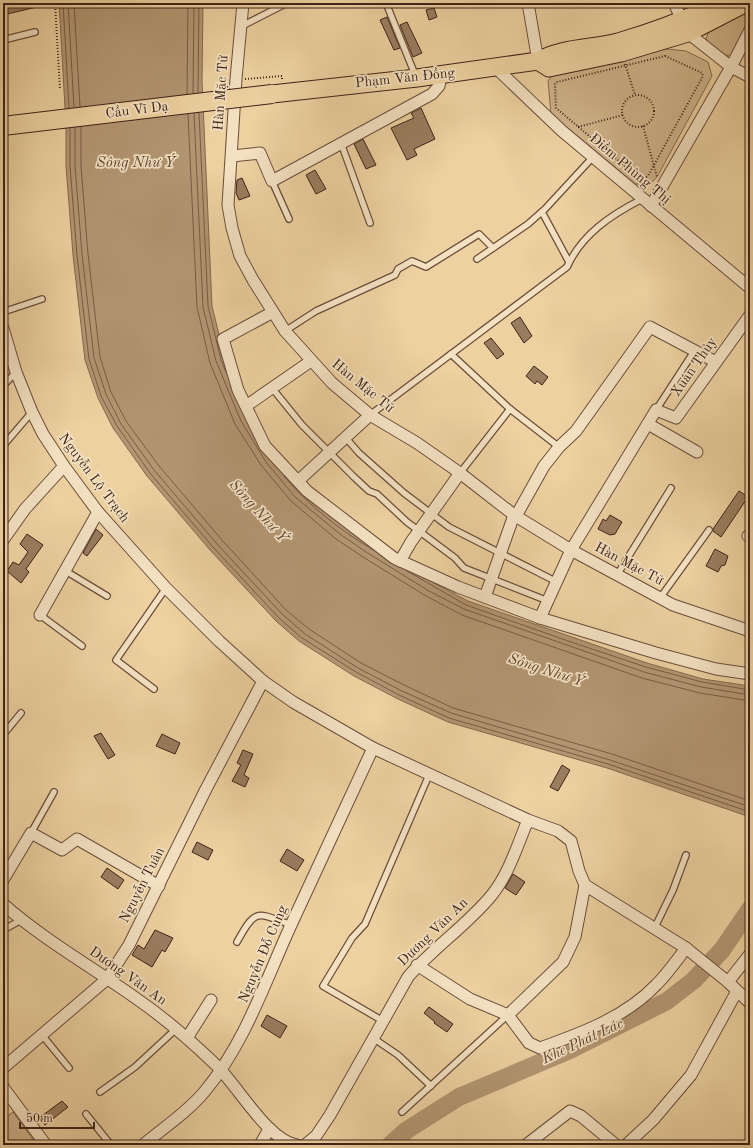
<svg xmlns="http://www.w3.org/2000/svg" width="753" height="1148" font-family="'Old Standard TT',serif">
<rect width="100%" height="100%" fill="#edd1a1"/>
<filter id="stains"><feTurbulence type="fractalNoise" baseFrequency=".005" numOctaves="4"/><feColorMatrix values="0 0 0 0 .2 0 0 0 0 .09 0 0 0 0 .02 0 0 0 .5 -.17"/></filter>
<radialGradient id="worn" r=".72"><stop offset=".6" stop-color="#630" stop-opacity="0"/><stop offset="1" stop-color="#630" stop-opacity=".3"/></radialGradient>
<g fill="#cfb38a" stroke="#866b51">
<path d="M 741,12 L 746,16 L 749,21 L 733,56 C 720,56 713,49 706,39 L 709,30 Z"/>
<polygon points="667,49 686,51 708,62 712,76 657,177 650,184 635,184 551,114 548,81 553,74 639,52"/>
<polygon points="13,1112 37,1145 3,1145 3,1119"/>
</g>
<polygon fill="#b29672" stroke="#84684e" points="59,3 203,3 202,81 212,306 225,359 274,457 398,561 434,583 468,601 647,663 703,679 750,686 750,817 607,768 448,722 398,699 354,676 299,641 276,621 210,550 147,476 113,428 98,398 85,360 73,255 66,166 66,125"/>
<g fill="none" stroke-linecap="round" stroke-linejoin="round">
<g stroke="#785c45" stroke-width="1">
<polyline points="63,3 69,108"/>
<polyline points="68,3 74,107"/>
<polyline points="74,3 80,107"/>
<polyline points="193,93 194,3"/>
<polyline points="198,93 199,3"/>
<polyline points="187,94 188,3"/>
<polyline points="194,113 203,307 216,361 241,421 266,462 295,497 340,534 366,552 429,591 464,609 644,672 701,687 750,695"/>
<polyline points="199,113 208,306 221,360 226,372"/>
<polyline points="188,114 197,307 210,363 235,424 261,465 291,501 336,539 363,557 426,596 462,615 642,678 700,693 750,701"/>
<polyline points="75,127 75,166 82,254 94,358 106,394 121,424 154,470 217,544 282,614 305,634 358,668 402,691 451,713 610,760 750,807"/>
<polyline points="81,127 81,166 88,254 100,357 111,392 126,421 159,466 222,540 286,610 309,629 361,663 404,685 453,708 612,754 750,801"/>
<polyline points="70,128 70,166 77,255 89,359 101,396 117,426 150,473 213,547 279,618 302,638 356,672 399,695 449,718 608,764 750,812"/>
<path d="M 284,476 C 309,506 341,531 375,551"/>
<polyline points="407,571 466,605 568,641 646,667 702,682 750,690"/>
</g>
<polyline stroke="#b29672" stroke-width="18" points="390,1145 407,1130 459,1097 570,1050 667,1001 694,980 722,950 750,909"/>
</g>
<g fill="#997d5f" stroke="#3e2318">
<polygon points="3,3 40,3 41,6 3,15"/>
<polygon points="434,8 437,17 429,20 426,10"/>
<polygon points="387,17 400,48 394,50 380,20"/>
<polygon points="407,22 422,53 413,57 400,25"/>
<polygon points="421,108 435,139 414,149 417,155 407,160 391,128 414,118 411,113"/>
<polygon points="363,139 376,165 366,169 354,144"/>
<polygon points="315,170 326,189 316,194 306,175"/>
<polygon points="242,178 250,196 239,200 236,193 237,180"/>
<polygon points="520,317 532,336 524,343 511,323"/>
<polygon points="491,338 504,354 497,359 484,343"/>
<polygon points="534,366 548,377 542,385 537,381 535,384 526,376"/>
<polygon points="739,491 748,497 721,537 713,531 713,529"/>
<polygon points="610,515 622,522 615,534 610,535 598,529 603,519 606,521"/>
<polygon points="96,529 103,535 87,556 83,553"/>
<polygon points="27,534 43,545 26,569 29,572 21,583 7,571 13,562 19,565 28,552 20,544"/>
<polygon points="715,549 728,556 725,565 721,566 718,572 706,566"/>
<polygon points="101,733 115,755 108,759 94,736"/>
<polygon points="162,734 180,743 175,754 156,746"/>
<polygon points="243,750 253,754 244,775 249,778 245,787 232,781 241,765 237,763"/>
<polygon points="562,765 570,770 558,791 550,787"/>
<polygon points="197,842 213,850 208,860 192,852"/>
<polygon points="287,849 304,860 297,871 280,861"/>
<polygon points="107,868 124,880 118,889 101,877"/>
<polygon points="513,874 525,882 516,895 505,888"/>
<polygon points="155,930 173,938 165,952 162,950 152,967 132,955 138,945 144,949"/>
<polygon points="429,1007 453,1024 447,1032 434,1023 435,1022 424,1013"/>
<polygon points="267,1015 287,1026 280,1038 261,1026"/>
<polygon points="62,1101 68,1107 45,1125 39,1118"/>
</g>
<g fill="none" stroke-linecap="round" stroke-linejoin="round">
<defs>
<g id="service">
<polyline points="386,3 416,77"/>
<polyline points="242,26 287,3"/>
<polyline points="3,40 35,32"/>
<polyline points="341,143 370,223"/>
<polyline points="272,181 289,219"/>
<polyline points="542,212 569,262"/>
<polyline points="477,259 528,224 545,209 593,157"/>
<polyline points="3,312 42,299"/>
<polyline points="285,331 316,311 395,275 398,269 412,261 426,267 479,234 493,248"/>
<polyline points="451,354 510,409 559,447"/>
<polyline points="3,386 16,372"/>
<polyline points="272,388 302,425 354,477 369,491 377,494 407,522 455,558 464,568 548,601"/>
<polyline points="656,410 695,350"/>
<path d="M 370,415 L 567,267 C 582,234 611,215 642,199"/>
<polyline points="346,438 359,453 404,493 449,527 557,582"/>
<polyline points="3,446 32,412"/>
<polyline points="460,473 510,409"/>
<polyline points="64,570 107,596"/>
<polyline points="617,575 671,488"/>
<polyline points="660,598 709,530"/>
<polyline points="40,615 82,646"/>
<polyline points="154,689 116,660 166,588"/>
<polyline points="3,735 21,713"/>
<polyline points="31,833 54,792"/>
<polyline points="655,927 673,890 686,855"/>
<polyline points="3,930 21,920"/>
<path d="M 237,942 C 256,908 256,912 291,925"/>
<polyline points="383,1021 323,986 352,938 365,924 429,775"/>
<polyline points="42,1035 69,1068"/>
<polyline points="373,1038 398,1055 431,1086"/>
<polyline points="100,1092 135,1067 176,1029"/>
<polyline points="402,1112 508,1015"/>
<polyline points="86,1114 111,1145"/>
</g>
<g id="minor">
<polyline points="243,3 236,79 228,205 232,228 240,256 253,280 285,331 332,383 370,415 417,443 460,473 514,515 571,550 673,605 750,631"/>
<polyline points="528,3 538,61"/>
<polyline points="674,3 688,33 731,67 750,77"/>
<polyline points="495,67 562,131 750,288"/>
<polyline points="232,156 260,153 272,181 432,94 439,86 441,75"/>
<polyline points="651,206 731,67 750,30"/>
<polyline points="273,312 223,339 238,390 265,446 307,491 394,558 458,587 540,618 656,653 716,669 750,674"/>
<polyline points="3,328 16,372 32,412 43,434 64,466 98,512 166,588 219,641 263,681 293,702 373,748 528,820 558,831 571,841 579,871 585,885 686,948 728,982 750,1003"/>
<polyline points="246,406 311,361"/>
<polyline points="648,424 697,452"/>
<polyline points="298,481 370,415"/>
<polyline points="516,516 544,466 559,447 576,431 650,327 716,362"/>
<polyline points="748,536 750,537"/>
<polyline points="3,540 25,509 64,466"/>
<polyline points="400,561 411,542 460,473"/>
<polyline points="485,597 514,515"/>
<polyline points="40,615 98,512"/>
<polyline points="540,618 571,550 656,410 676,418 750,315"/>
<polyline points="3,880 31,833 62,850 77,839 159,886"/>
<path d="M 3,904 C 44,940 92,967 137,999 C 166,1019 191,1041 216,1065 C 238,1086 268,1141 297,1145"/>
<path d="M 417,965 L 470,999 L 508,1015 L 529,1043 L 540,1048 C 582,1033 626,1017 657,984 C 668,973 677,960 686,948"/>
<polyline points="728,982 750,954"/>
<polyline points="508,1015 563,962 575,937 585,885"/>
<polyline points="187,1038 211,1000"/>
<polyline points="3,1068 107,979 129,945 206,789 263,681"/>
<polyline points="3,1087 46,1145"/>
<path d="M 143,1145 C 163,1128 188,1112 205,1091 C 245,1043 265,982 291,925 C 318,866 346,807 373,748"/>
<polyline points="260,1145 269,1129"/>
<path d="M 305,1145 L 316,1136 L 330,1115 L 408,977 C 433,948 466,926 491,896 C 509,874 517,846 528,820"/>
<polyline points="526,1145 570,1111 581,1116 616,1145"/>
<polyline points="626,1145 653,1120 691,1075 737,991"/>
</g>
<g id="primary">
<polyline points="538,61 549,68 621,53 688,33 746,3"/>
<path d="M 272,94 L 417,78 L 538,61 C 562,47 592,49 618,42 C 652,32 688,19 719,3"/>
</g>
</defs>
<use href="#service" stroke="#6a4e3a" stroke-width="8"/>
<use href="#minor" stroke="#6a4e3a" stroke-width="13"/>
<use href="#primary" stroke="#3e2318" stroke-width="19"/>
<g stroke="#3e2318" stroke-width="2" stroke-dasharray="1 2" stroke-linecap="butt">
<polyline points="55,3 60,89"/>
<polygon points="665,56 702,73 703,76 648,176 643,179 639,178 556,108 555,84 557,82"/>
<polyline points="625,64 635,95"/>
<polyline points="245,79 282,76 282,81"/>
<circle cx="638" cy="111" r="16"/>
<polyline points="643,126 657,177"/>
<polyline points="578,127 623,115"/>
</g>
<use href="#service" stroke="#f3e1c2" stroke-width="5.5"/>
<use href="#minor" stroke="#f3e1c2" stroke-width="11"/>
<use href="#primary" stroke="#edd1a1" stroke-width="17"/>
<defs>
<polyline id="trunk-bridge" points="3,126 272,94"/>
</defs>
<use href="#trunk-bridge" stroke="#3e2318" stroke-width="20" stroke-linecap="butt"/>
<use href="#trunk-bridge" stroke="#edd1a1" stroke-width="18"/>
</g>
<g text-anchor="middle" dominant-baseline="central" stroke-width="3.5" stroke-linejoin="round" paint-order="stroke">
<g font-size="14" fill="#3e2318" stroke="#f3e1c2">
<text transform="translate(405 78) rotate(-6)">Phạm Văn Đồng</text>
<text transform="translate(221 93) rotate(-86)">Hàn Mặc Tử</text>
<text transform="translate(137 110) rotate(-7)">Cầu Vĩ Dạ</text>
<text transform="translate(630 169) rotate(40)">Điềm Phùng Thị</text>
<text transform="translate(694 367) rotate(-55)">Xuân Thủy</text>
<text transform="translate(363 386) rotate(39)">Hàn Mặc Tử</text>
<text transform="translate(94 478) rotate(53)">Nguyễn Lộ Trạch</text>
<text transform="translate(629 564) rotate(28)">Hàn Mặc Tử</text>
<text transform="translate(142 885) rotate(-63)">Nguyễn Tuân</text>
<text transform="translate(433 932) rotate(-44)">Dương Văn An</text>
<text transform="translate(263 954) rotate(-67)">Nguyễn Đỗ Cung</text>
<text transform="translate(128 976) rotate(35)">Dương Văn An</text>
</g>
<g font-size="15" font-style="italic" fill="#614633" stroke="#f3e1c2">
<text x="136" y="163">Sông Như Ý</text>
<text transform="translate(258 512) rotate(48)">Sông Như Ý</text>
<text transform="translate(546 671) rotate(18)">Sông Như Ý</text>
<text transform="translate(583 1042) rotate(-25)">Khe Phát Lác</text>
</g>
</g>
<rect width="753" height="1148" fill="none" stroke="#edd1a1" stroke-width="16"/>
<rect x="4" y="4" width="745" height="1140" fill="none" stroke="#3e2318" stroke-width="2"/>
<rect x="8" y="8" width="737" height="1132" fill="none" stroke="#3e2318"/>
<path d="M20 1122v6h74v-6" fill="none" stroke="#3e2318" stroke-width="2"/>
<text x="26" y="1122" font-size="12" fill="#3e2318" stroke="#f3e1c2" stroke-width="3" paint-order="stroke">50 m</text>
<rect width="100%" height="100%" filter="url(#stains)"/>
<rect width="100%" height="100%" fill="url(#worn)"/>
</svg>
